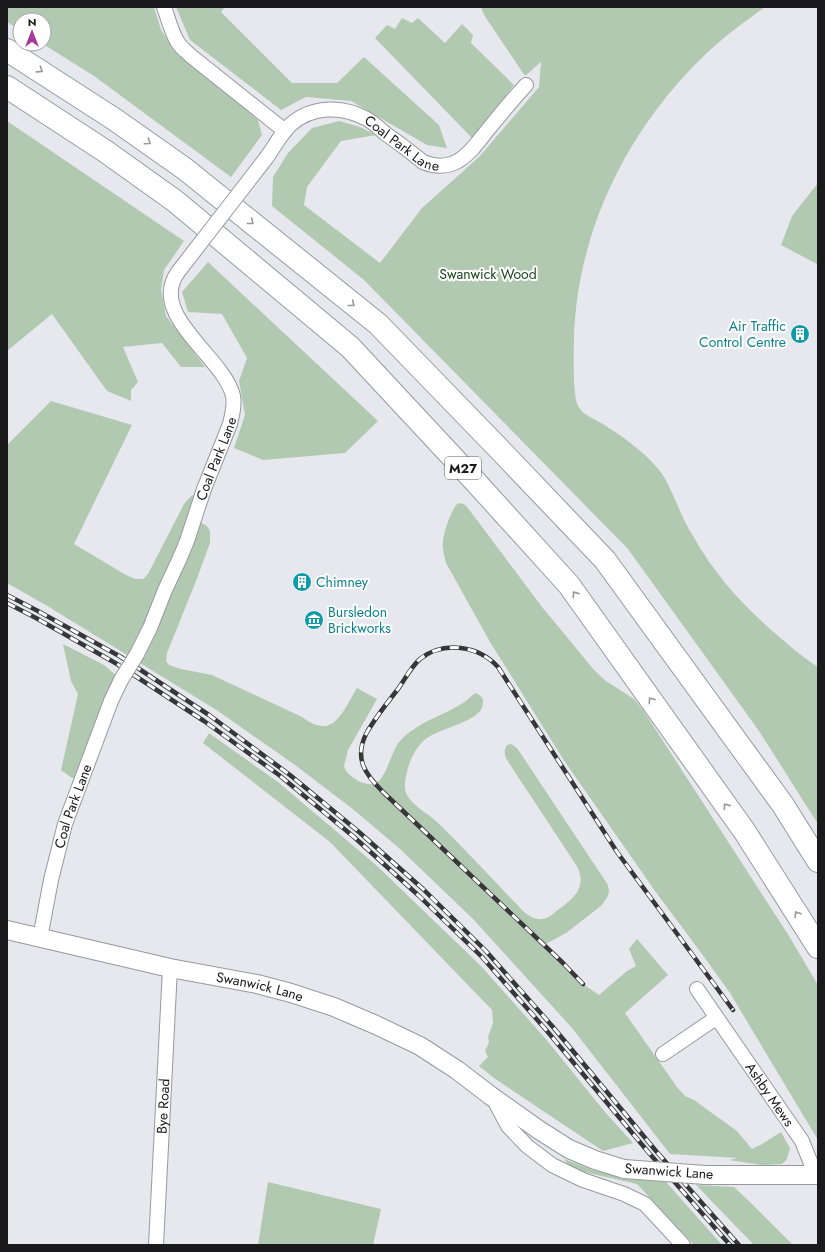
<svg xmlns="http://www.w3.org/2000/svg" width="825" height="1252" font-family="Jost,sans-serif">
<rect width="100%" height="100%" fill="#e6e8ee"/>
<g fill="#b2c9b1">
<polygon points="7,7 154,7 161,30 174,49 218,84 258,120 262,135 231,177 94,76 43,44 44,44 44,20 20,20 20,30 7,22"/>
<polygon points="176,7 225,7 221,12 292,83 337,83 364,57 439,125 447,148 427,145 351,101 306,97 281,110 190,40"/>
<path d="M 481,7 L 765,7 C 746,21 727,34 709,51 C 630,125 578,227 574,336 C 574,351 572,394 578,406 C 583,415 593,418 601,423 C 621,435 651,456 664,477 C 675,496 681,517 693,536 C 714,573 738,600 769,628 C 785,642 801,656 818,667 L 818,824 L 759,731 L 628,549 L 364,280 L 272,206 L 273,177 L 288,153 L 312,128 L 339,121 L 360,127 L 376,135 L 341,141 L 307,187 L 304,205 L 380,263 L 422,208 L 479,157 L 539,87 L 541,62 L 525,76 L 484,15 Z"/>
<polygon points="402,18 412,23 418,18 445,43 462,24 473,35 471,43 514,85 473,139 375,38 387,25 395,29"/>
<polygon points="7,121 184,241 164,270 161,290 166,316 205,367 181,367 162,343 123,347 138,382 131,390 131,401 107,391 52,314 7,351"/>
<polygon points="818,183 818,262 817,264 781,245 792,216"/>
<polygon points="208,262 378,421 345,453 263,460 234,448 245,415 239,381 247,358 222,314 188,312 182,292"/>
<path d="M 51,401 L 132,425 L 74,544 L 126,575 L 135,579 L 143,579 L 148,574 L 184,504 L 191,496 L 196,494 L 194,519 L 207,526 L 210,531 L 210,543 L 196,581 L 167,653 L 166,661 L 169,665 L 181,669 L 212,675 L 300,716 C 307,720 314,726 323,726 C 339,727 349,700 357,688 L 377,699 L 348,750 L 344,766 C 345,769 346,772 349,774 C 354,780 369,787 376,783 C 387,777 391,751 400,741 C 417,722 443,716 463,703 C 468,700 471,696 475,693 C 480,695 483,697 483,701 C 483,705 482,710 479,712 C 468,724 442,728 427,738 C 418,744 411,757 408,768 C 406,775 403,788 407,795 C 413,806 427,813 436,821 C 466,850 494,881 523,911 C 529,916 535,920 543,919 C 549,918 554,913 559,909 C 574,898 586,888 578,868 L 507,760 C 504,754 504,750 507,745 L 511,744 L 517,748 L 608,885 L 609,892 L 607,898 L 601,906 L 566,933 L 544,945 L 583,984 L 599,995 L 627,971 L 636,966 L 629,949 L 637,939 L 668,975 L 625,1013 L 677,1087 L 685,1096 L 694,1100 L 737,1131 L 752,1149 L 762,1144 L 781,1132 L 790,1148 L 787,1159 L 782,1164 L 762,1165 L 729,1160 L 738,1158 L 670,1154 L 572,1028 L 474,920 L 400,849 L 354,810 L 295,765 L 218,711 L 49,607 L 7,583 L 7,445 Z"/>
<path d="M 458,503 L 464,504 L 468,508 L 542,607 L 595,671 L 606,681 L 634,699 L 643,710 L 789,936 L 818,985 L 818,1140 L 730,993 L 702,954 L 655,891 L 563,759 L 490,642 L 446,563 C 444,555 442,548 443,541 C 444,531 451,510 458,503 Z"/>
<polygon points="63,644 104,665 118,677 75,778 72,778 61,770 78,694 71,681"/>
<polygon points="209,733 278,782 376,865 481,966 545,1038 605,1112 633,1143 603,1151 494,1078 479,1066 488,1057 485,1051 489,1042 488,1037 493,1023 492,1010 330,842 203,743"/>
<polygon points="564,1159 593,1170 666,1182 722,1245 694,1245 637,1184 571,1169"/>
<polygon points="268,1182 381,1209 373,1245 258,1245"/>
<polygon points="696,1185 734,1187 752,1204 793,1245 754,1245"/>
</g>
<g fill="none" stroke-linecap="round" stroke-linejoin="round">
<defs>
<g id="minor">
<path d="M 164,7 C 168,18 171,31 177,41 C 180,47 186,51 191,56 L 285,131"/>
<path id="s1" d="M 267,157 C 274,147 281,134 290,125 C 311,106 342,105 367,119 C 374,123 380,129 386,134 C 399,143 411,152 423,162 C 435,167 447,167 458,161 C 470,154 478,142 486,132 C 499,116 512,100 526,85"/>
<path id="s2" d="M 137,654 L 150,628 L 165,590 L 179,560 L 187,541 L 204,489 L 230,424 C 232,415 235,406 233,396 C 224,357 147,315 178,272"/>
<path id="s3" d="M 40,938 L 51,880 L 65,824 L 111,701 L 121,680"/>
<path id="s4" d="M 697,989 L 802,1141 L 812,1166 L 814,1175"/>
<polyline points="663,1054 716,1018"/>
<polyline points="493,1098 508,1126 527,1146 552,1165 583,1180 624,1194 645,1204 683,1245"/>
<path id="s5" d="M 156,1245 L 170,968"/>
</g>
<g id="tertiary">
<path id="s6" d="M 7,930 L 170,968 L 257,984 L 291,993 L 334,1007 L 376,1025 L 420,1046 L 457,1070 L 491,1096 L 539,1130 L 569,1149 L 595,1160 L 624,1169"/>
<polyline points="705,1175 818,1175"/>
</g>
<g id="motorway">
<polyline points="7,50 114,119 185,169 378,324 502,452 605,560 783,805 818,861"/>
<polyline points="7,87 105,151 175,201 350,347 472,478 569,585 745,832 818,947"/>
</g>
</defs>
<use href="#minor" stroke="#97999e" stroke-width="16"/>
<use href="#tertiary" stroke="#97999e" stroke-width="20"/>
<use href="#motorway" stroke="#97999e" stroke-width="24"/>
<use href="#minor" stroke="#fff" stroke-width="14"/>
<use href="#tertiary" stroke="#fff" stroke-width="18"/>
<use href="#motorway" stroke="#fff" stroke-width="22"/>
<defs>
<g id="rail">
<polyline points="7,595 36,610 121,657 209,715 290,775 359,832 423,889 485,950 553,1027 656,1151 739,1245"/>
<polyline points="7,603 36,618 117,664 204,721 279,775 354,837 418,895 482,957 547,1031 649,1153 730,1245"/>
<path d="M 583,984 L 563,963 L 383,792 C 365,774 354,759 366,734 C 375,718 387,703 398,689 C 405,679 411,667 420,659 C 444,640 479,646 498,667 L 617,852 L 733,1010"/>
</g>
</defs>
<use href="#rail" stroke="#37373a" stroke-width="4.5"/>
<use href="#rail" stroke="#fff" stroke-width="3" stroke-dasharray="9" stroke-linecap="butt"/>
<defs>
<g id="minor-bridge">
<polyline points="178,272 267,157"/>
<polyline points="121,680 137,654"/>
</g>
<polyline id="tertiary-bridge" points="624,1169 705,1175"/>
</defs>
<use href="#minor-bridge" stroke="#97999e" stroke-width="16" stroke-linecap="butt"/>
<use href="#tertiary-bridge" stroke="#97999e" stroke-width="20" stroke-linecap="butt"/>
<use href="#minor-bridge" stroke="#fff" stroke-width="14"/>
<use href="#tertiary-bridge" stroke="#fff" stroke-width="18"/>
</g>
<defs><path id="oneway-chevron" d="M-2-3.5L2.5 0L-2 3.5" fill="none" stroke-width="1.6" stroke-linecap="round" stroke-linejoin="round"/></defs>
<g stroke="#989899">
<use href="#oneway-chevron" transform="translate(40 70) rotate(33)"/>
<use href="#oneway-chevron" transform="translate(148 142) rotate(35)"/>
<use href="#oneway-chevron" transform="translate(251 222) rotate(39)"/>
<use href="#oneway-chevron" transform="translate(352 304) rotate(39)"/>
<use href="#oneway-chevron" transform="translate(575 594) rotate(-125)"/>
<use href="#oneway-chevron" transform="translate(651 700) rotate(-125)"/>
<use href="#oneway-chevron" transform="translate(726 806) rotate(-125)"/>
<use href="#oneway-chevron" transform="translate(797 914) rotate(-122)"/>
</g>
<defs>
<symbol id="building-disc" viewBox="-11 -11 22 22"><circle r="9.5" fill="#0f9aa8" stroke="#fff"/><path d="M-4-6H4V6H1V3H-1V6H-4ZM-2.5-4.3h1.7v1.8h-1.7ZM.8-4.3h1.7v1.8H.8ZM-2.5-1h1.7V.8h-1.7ZM.8-1h1.7V.8H.8Z" fill="#fff"/></symbol>
<symbol id="museum-disc" viewBox="-11 -11 22 22"><circle r="9.5" fill="#0f9aa8" stroke="#fff"/><path d="M0-6L6-3V-2H-6V-3ZM-5-1h2V3h-2ZM-1-1h2V3h-2ZM3-1h2V3H3ZM-6 4H6V6H-6Z" fill="#fff"/></symbol>
</defs>
<g fill-rule="evenodd">
<use href="#building-disc" x="789" y="323" width="22" height="22"/>
<use href="#building-disc" x="291" y="571" width="22" height="22"/>
<use href="#museum-disc" x="303" y="609" width="22" height="22"/>
</g>
<g text-anchor="middle" dominant-baseline="central" stroke-width="4" stroke-linejoin="round" paint-order="stroke">
<rect fill="#fff" stroke="#5f5f60" stroke-width="1" x="445" y="457" width="36" height="22" rx="3"/>
<g font-size="13" font-weight="bold" fill="#1a1a1c">
<text x="463" y="468">M27</text>
</g>
<g font-size="14" fill="#1a1a1c" stroke="#fff">
<text stroke="none"><textPath href="#s1" startOffset="165">Coal Park Lane</textPath></text>
<text stroke="none"><textPath href="#s2" startOffset="211">Coal Park Lane</textPath></text>
<text stroke="none"><textPath href="#s3" startOffset="136">Coal Park Lane</textPath></text>
<text stroke="none"><textPath href="#s6" startOffset="259">Swanwick Lane</textPath></text>
<text stroke="none"><textPath href="#s4" startOffset="128">Ashby Mews</textPath></text>
<text stroke="none"><textPath href="#s5" startOffset="139">Bye Road</textPath></text>
<text transform="translate(669 1171) rotate(4)">Swanwick Lane</text>
</g>
<g font-size="14" fill="#1a461c" stroke="#fff">
<text x="488" y="274">Swanwick Wood</text>
</g>
<g font-size="14" fill="#0d838f" stroke="#fff" text-anchor="start">
<text x="786" y="326" text-anchor="end">Air Traffic<tspan x="786" dy="16">Control Centre</tspan></text>
<text x="316" y="582">Chimney</text>
<text x="328" y="612">Bursledon<tspan x="328" dy="16">Brickworks</tspan></text>
</g>
</g>
<rect width="825" height="1252" fill="none" stroke="#1a1a1c" stroke-width="16"/>
<g transform="translate(32 32)"><circle r="19" fill="#ffffff" stroke="#a3a3a4"/>
<path d="M0-3L7 15L0 10L-7 15Z" fill="#a53a9b"/>
<text y="-6" font-size="11" font-weight="bold" text-anchor="middle" fill="#1a1a1c">N</text>
</g>
</svg>
